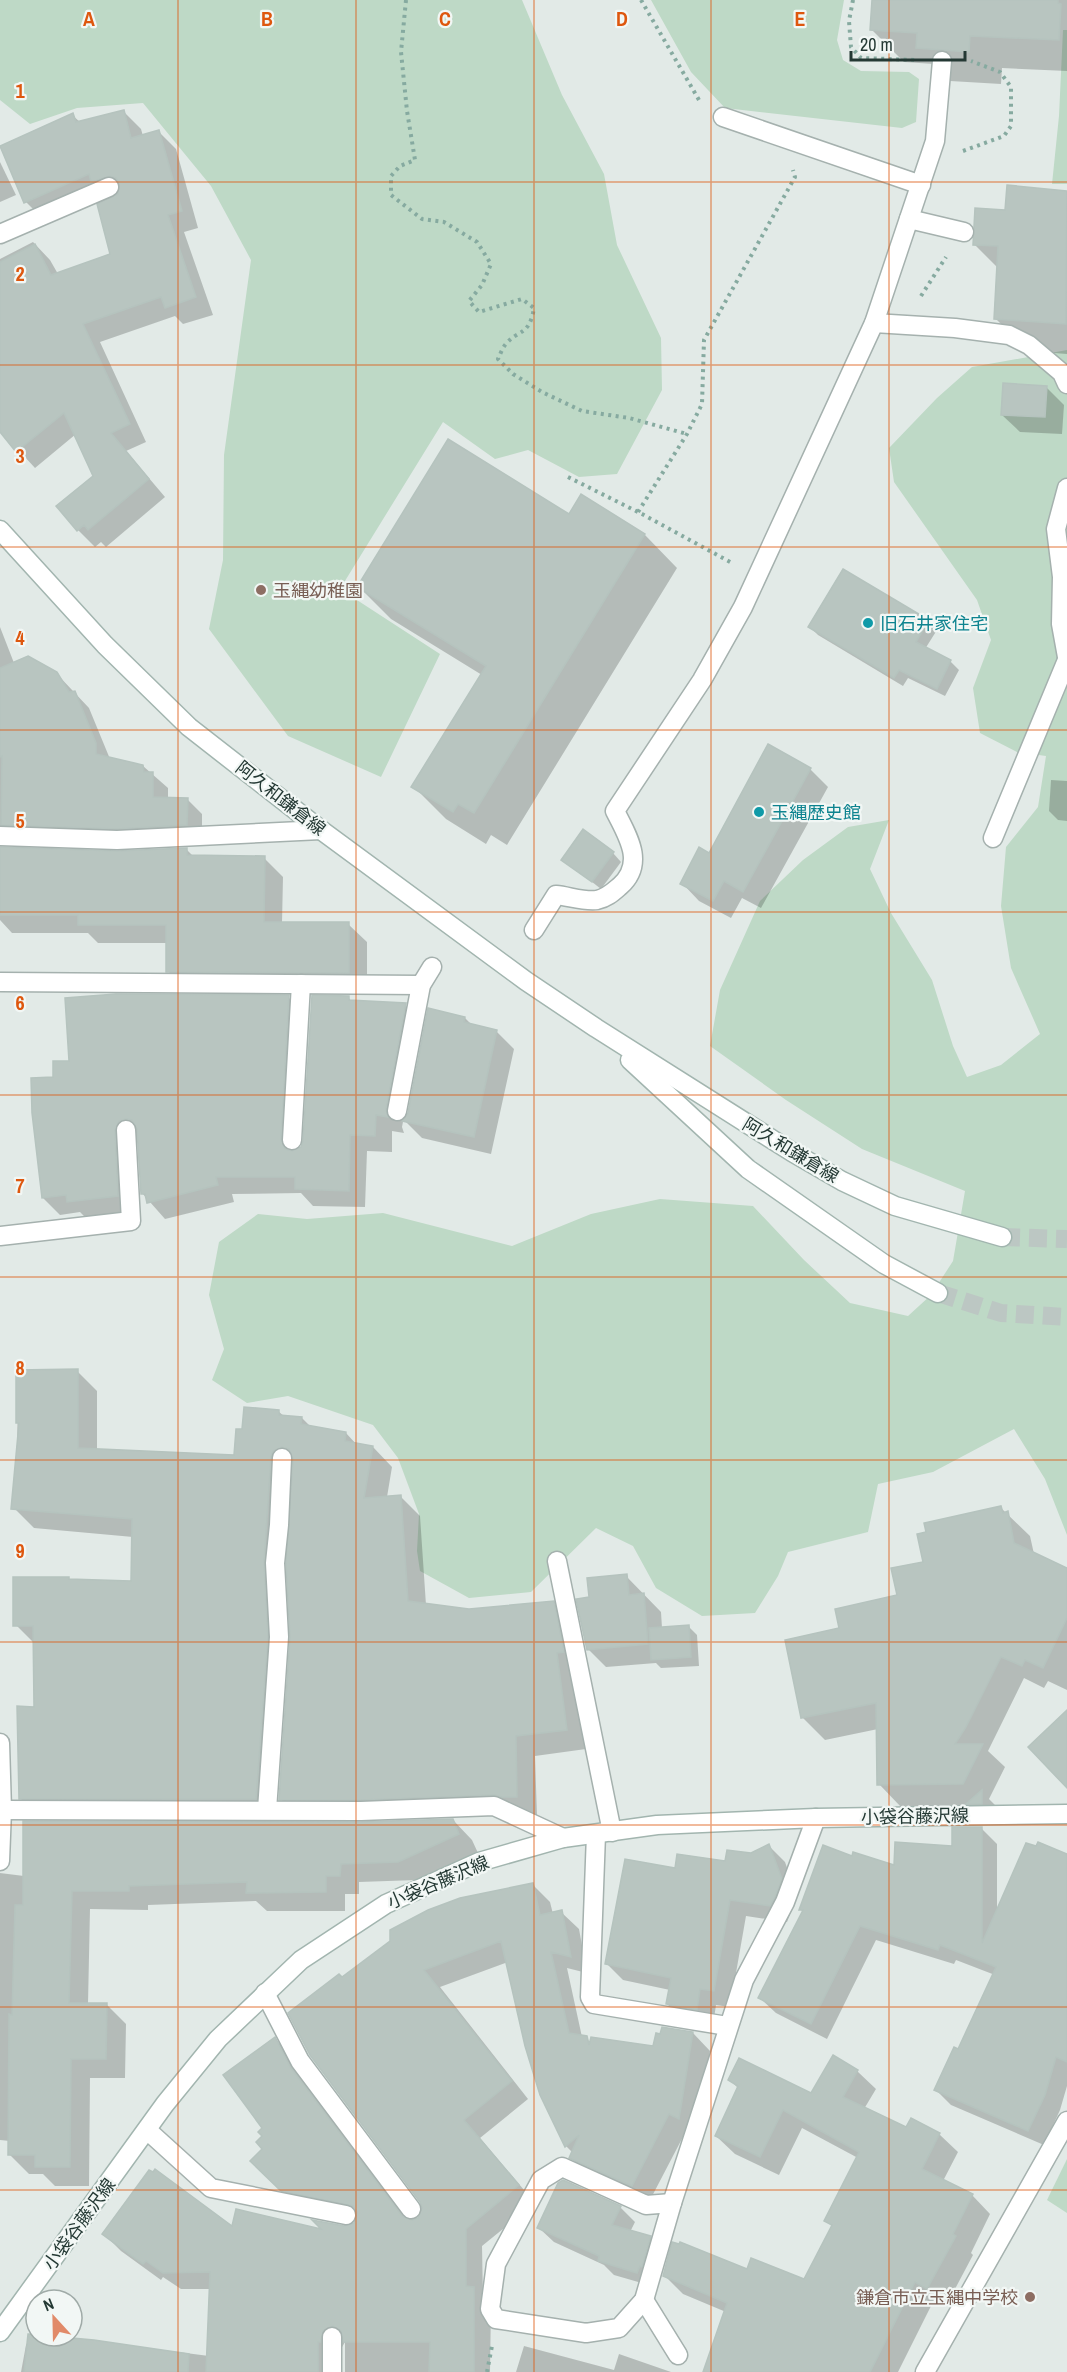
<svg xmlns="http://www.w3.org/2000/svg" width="1067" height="2372" font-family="'Archivo Narrow','Noto Sans JP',sans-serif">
<rect width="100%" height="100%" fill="#e2eae7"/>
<g fill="#bed9c6">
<polygon points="0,0 522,0 562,95 604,174 617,245 661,338 662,390 617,474 579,477 528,450 495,459 443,422 340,589 440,654 381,777 288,736 209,629 223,560 224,455 251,260 211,186 143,103 77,108 30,124 0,100"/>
<polygon points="651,0 844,0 837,40 843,60 861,71 909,72 919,79 916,122 902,128 725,108 691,72"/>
<polygon points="1063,30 1067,30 1067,184 1052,184 1059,116"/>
<polygon points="1067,350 1067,1535 1045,1479 1014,1429 933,1472 878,1484 868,1532 788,1552 778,1576 755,1613 702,1616 656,1588 633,1546 596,1528 531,1592 469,1598 420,1571 417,1551 419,1514 398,1458 373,1425 288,1396 247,1403 212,1380 224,1349 209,1295 219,1242 258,1214 307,1219 383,1213 512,1246 591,1214 660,1199 753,1206 804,1260 850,1303 908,1316 931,1295 953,1261 965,1191 862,1149 786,1100 710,1046 720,990 760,901 803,860 848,827 889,820 870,869 891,913 932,980 953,1046 967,1077 1001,1065 1040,1034 1011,968 1001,906 1006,847 1038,807 1046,756 1017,752 980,733 973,688 991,640 977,600 894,482 889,448 937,398 972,367"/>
<polygon points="1067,2159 1067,2213 1047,2200"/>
</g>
<g fill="#0003">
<polygon points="873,0 1067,0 1067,71 1002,68 1001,84 950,81 934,64 904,62 871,29"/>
<polygon points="124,112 141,129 143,136 159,132 176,149 198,228 184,232 213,315 183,324 175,316 100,342 146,442 126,451 165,497 106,547 101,542 95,547 78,530 95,476 76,434 35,468 0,430 0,259 33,242 50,260 58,274 112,255 110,199 103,192 43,219 26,202 72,115 80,122"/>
<polygon points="0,162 16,195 0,202"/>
<polygon points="1052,192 1067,193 1067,354 1028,351 995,318 998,268 974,244 1007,211"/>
<polygon points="1046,387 1064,405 1062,434 1020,432 1002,415"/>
<polygon points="582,496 645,535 677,568 507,845 491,835 486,844 446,819 413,786 482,675 391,619 359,587 570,516"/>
<polygon points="928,621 937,630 925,649 950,661 959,670 945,696 908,678 903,686 818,635 810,627"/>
<polygon points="0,627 14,663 56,673 89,708 110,759 143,766 168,788 168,799 187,799 202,814 202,840 0,832"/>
<polygon points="769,746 810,769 828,787 761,908 742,898 731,918 699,901 682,883 710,855"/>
<polygon points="1051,780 1067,781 1067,821 1058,820 1049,811"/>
<polygon points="0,849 117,853 186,849 194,857 264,858 283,877 282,923 348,924 367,942 367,991 186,990 168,971 168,943 98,943 88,933 12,933 0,920"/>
<polygon points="613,853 621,862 601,889 563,859"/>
<polygon points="288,997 305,1014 298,1150 302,1148 348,997 352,1002 405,1005 422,1022 402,1127 404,1133 392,1131 392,1152 367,1151 365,1207 313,1206 301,1193 232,1194 234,1202 165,1219 142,1193 139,1137 136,1138 131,1148 135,1213 86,1218 80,1212 60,1215 43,1198 55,1079 70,1062"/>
<polygon points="465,1018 472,1025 496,1031 514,1049 491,1154 422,1138 404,1120"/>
<polygon points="18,1371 77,1371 97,1391 97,1450 235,1456 244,1431 278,1411 285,1417 302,1418 311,1427 346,1433 357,1445 373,1447 392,1467 387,1497 400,1496 420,1516 426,1605 469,1610 553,1602 573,1622 576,1672 586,1749 535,1756 537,1816 514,1814 300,1819 281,1799 292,1638 293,1469 290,1478 283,1584 287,1658 276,1819 40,1818 20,1798 35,1708 35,1644 16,1625 70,1581 132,1582 133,1537 34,1528 15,1509 15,1465 17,1466"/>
<polygon points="1001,1508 1030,1536 1034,1554 1067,1569 1067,1690 1048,1681 1044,1688 1024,1678 988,1751 1005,1767 989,1799 999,1809 986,1821 970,1806 901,1807 879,1784 878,1729 825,1740 803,1718 841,1630 899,1597 925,1563"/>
<polygon points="626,1576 661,1612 662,1628 689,1627 697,1635 699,1666 661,1668 656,1663 606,1667 588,1649 590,1599"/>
<polygon points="453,1820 472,1840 478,1853 417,1880 359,1882 359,1894 345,1894 345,1911 267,1911 256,1901 148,1905 148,1910 90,1909 88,2004 106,2004 126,2024 125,2078 90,2078 89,2186 55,2186 43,2174 29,2174 10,2155 10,2141 0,2140 0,1873 24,1876 361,1824"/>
<polygon points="981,1828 997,1844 997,1913 1067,1856 1067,2086 1060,2110 1044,2145 951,2105 936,2090 958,2051 995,1975 956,1960 954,1964 876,1940 827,2039 776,2013 760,1998 804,1912 801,1910 853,1857 895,1866 954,1848"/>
<polygon points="769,1846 785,1862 797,1896 787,1922 746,1916 730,2007 716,2005 713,2025 684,2020 667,2004 670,1990 623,1980 606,1963 676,1870 726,1863"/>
<polygon points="533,1885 550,1902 553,1914 561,1912 579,1929 587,1973 567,1968 582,2037 591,2042 655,2048 693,2033 710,2051 696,2135 686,2131 649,2202 588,2175 571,2158 573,2153 566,2146 508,1962 440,1987 528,2099 480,2138 535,2203 482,2246 483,2298 491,2305 490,2372 345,2372 345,2342 338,2354 338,2372 21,2372 26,2345 32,2336 93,2341 209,2356 211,2289 181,2289 163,2277 161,2280 121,2251 104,2234 233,2228 325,2231 356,2223 357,2220 300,2207 269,2178 264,2149 264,2128 275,2039 292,2056 308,2087 408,2220 412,2222 423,2215 421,2202 342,1979"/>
<polygon points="857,2071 876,2089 864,2109 907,2129 939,2134 958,2152 943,2181 972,2195 990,2214 971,2253 973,2255 946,2306 934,2300 898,2372 705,2372 726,2312 683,2294 664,2275 748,2271 805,2281 833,2227 826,2221 858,2158 802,2128 779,2175 735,2154 716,2136 739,2089 730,2080 812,2095"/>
<polygon points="620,2207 635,2222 630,2232 650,2237 665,2252 652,2286 614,2275 604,2265 554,2242 539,2228"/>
<polygon points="524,2346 614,2370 619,2354 671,2372 516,2372"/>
</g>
<g fill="#b8c5c0" stroke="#b5c3be" stroke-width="1.5">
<polygon points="872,0 1058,0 1058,3 1061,4 1059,40 970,36 969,52 916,48 917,33 870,30"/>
<polygon points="124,110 131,138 159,130 182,211 168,215 196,297 165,308 161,297 83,324 130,424 111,433 149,479 88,530 84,525 77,531 56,506 93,476 64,413 16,452 0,432 0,262 35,244 51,275 110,254 97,204 118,194 119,183 116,178 110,176 91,182 89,174 24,203 0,146 73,113 76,122"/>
<polygon points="1007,185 1067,191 1066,324 994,319 998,246 973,245 975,208 1005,210"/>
<polygon points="1003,383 1047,386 1045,417 1001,415"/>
<polygon points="448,439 569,514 581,494 645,534 474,813 458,804 453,812 411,787 486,666 357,587"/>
<polygon points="843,569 929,620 916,642 951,660 937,689 899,670 894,678 808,627"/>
<polygon points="28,656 57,672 69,692 75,691 96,743 96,754 143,765 144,772 153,772 153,797 188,798 187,825 117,829 1,825 2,756 0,757 0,668"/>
<polygon points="768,744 811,768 743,892 724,881 713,901 680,884 699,847 709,853"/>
<polygon points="583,829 614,852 592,882 561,860"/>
<polygon points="0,847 117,851 187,848 187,855 265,856 264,922 349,922 349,973 166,972 166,925 78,925 78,915 0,915"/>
<polygon points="116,994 289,995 281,1139 285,1149 292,1151 301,1147 303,1141 312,995 349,996 349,1000 406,1003 386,1109 388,1117 376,1115 375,1136 350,1135 349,1191 295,1189 295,1177 216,1177 218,1185 147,1203 145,1194 141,1194 137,1129 132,1120 126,1119 119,1121 115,1130 118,1196 67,1202 66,1195 42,1198 32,1113 31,1078 53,1077 53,1061 69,1061 65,998"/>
<polygon points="428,1008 465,1017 464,1022 497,1030 474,1137 402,1121 408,1113"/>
<polygon points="78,1369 78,1448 234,1455 236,1429 242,1429 244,1407 279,1410 279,1415 302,1417 301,1424 346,1432 345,1441 373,1446 364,1498 401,1495 408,1601 469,1609 554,1601 564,1652 557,1653 567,1730 516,1736 517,1797 502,1797 494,1795 361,1800 279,1800 290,1638 286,1563 293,1459 289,1449 282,1447 273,1451 271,1457 264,1563 268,1637 256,1799 19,1799 17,1706 34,1707 33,1626 13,1626 13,1577 69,1577 69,1579 131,1581 132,1519 11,1509 19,1423 16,1423 16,1370"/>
<polygon points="1001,1506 1003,1513 1008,1511 1014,1543 1067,1568 1067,1618 1043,1668 1025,1660 1022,1666 1001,1657 966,1727 955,1744 983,1744 963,1784 877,1785 876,1703 801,1718 785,1640 839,1628 835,1609 897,1595 891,1568 923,1562 917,1534 926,1532 924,1523"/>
<polygon points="627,1574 629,1595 644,1593 648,1644 587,1650 576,1599 589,1597 587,1578"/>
<polygon points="689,1625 691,1657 651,1660 649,1628"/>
<polygon points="1067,1710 1067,1788 1028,1747"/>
<polygon points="982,1790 982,1804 966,1804"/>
<polygon points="453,1819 459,1834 398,1862 341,1864 340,1876 326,1876 326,1892 246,1893 247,1882 129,1886 129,1891 72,1891 69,2003 107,2003 106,2059 71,2059 70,2167 35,2167 35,2155 8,2155 9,2014 12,2015 15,1905 23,1905 23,1821 361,1822"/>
<polygon points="952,1827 982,1827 982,1943 1026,1843 1036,1846 1038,1842 1067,1854 1067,2062 1056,2057 1045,2095 1028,2131 934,2090 954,2047 958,2049 996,1967 940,1945 938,1950 860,1926 811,2024 758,1998 803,1910 799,1910 823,1845 852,1856 853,1852 894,1865 895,1842 952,1846"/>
<polygon points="769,1844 782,1879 775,1897 770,1906 730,1900 714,1991 700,1989 697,2010 666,2004 671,1978 605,1964 625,1859 675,1868 677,1854 725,1861 727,1850 751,1853"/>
<polygon points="533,1883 540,1915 562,1910 571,1957 551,1952 569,2033 587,2036 589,2045 591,2037 653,2046 656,2033 660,2034 662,2027 693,2032 679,2119 669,2114 632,2186 569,2158 579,2135 565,2147 540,2095 525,2046 501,1941 424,1970 512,2081 464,2120 519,2185 466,2229 466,2286 474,2287 474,2372 429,2372 430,2342 343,2342 341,2331 333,2326 323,2331 321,2342 318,2342 318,2372 206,2372 210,2272 163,2273 146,2261 143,2264 102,2234 149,2170 153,2172 155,2169 232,2226 236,2209 321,2229 312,2220 344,2226 354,2223 357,2212 353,2206 281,2191 250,2161 262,2149 256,2142 262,2136 258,2132 262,2128 223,2075 275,2037 291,2068 402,2216 412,2220 418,2218 422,2208 420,2202 310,2055 288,2013 339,1974 342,1977 390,1941 390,1930 428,1910 460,1898"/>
<polygon points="833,2055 858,2070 843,2097 906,2127 911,2118 940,2133 922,2169 973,2194 953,2234 956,2236 927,2289 915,2282 870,2372 703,2372 727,2303 663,2276 672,2242 679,2244 680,2242 747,2269 751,2258 804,2279 832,2225 824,2221 859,2152 783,2110 760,2157 715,2136 738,2086 728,2080 739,2058 811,2093"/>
<polygon points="563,2180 621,2206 612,2225 651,2236 642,2267 640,2266 637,2273 598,2261 599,2256 537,2228 558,2183"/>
<polygon points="28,2334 94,2340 189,2354 188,2372 24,2372"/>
</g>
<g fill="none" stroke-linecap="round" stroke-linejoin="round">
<g stroke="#bcc7c3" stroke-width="18" stroke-dasharray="18 9" stroke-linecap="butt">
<polyline points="1002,1237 1067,1239"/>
<polyline points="938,1293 1001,1313 1067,1317"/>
</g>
<defs>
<g id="lane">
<polyline points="723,117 921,185"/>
<polyline points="909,219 964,232"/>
<polyline points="0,234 109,187"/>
<polyline points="874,323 955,328 1009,335 1029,345 1062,373 1067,384"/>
<polyline points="1067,488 1056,529 1062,577 1061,624 1067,657"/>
<polyline points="993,838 1067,660"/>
<path d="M 534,930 L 556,895 C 568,896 585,902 597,900 C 607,898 613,892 620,886 C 646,863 627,835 615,811 L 702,680 L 743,607 L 874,323 L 935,141 L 942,61"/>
<polyline points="0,982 421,985"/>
<polyline points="397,1111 421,985 432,967"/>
<polyline points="292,1140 301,984"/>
<polyline points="0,1236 131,1221 126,1130"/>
<polyline points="557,1561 612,1832"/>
<polyline points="267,1810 279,1637 275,1563 279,1525 282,1458"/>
<polyline points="596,1834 590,1997 594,2004 727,2026"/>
<polyline points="265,1993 300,2061 411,2209"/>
<polyline points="147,2130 211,2188 346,2215"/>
<polygon points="562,2167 646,2205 672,2203 644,2300 619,2328 586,2333 496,2319 490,2309 496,2264 541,2180"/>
<polyline points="644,2300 678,2355"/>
<polyline points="332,2372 332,2337"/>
</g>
<g id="street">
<polyline points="0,836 117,840 321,830"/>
<polyline points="0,1743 2,1810 0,1861"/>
<polyline points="2,1810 361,1811 494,1806 563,1838"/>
<polyline points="672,2203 744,1980 785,1902 816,1818"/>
<polyline points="925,2372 1067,2121"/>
</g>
<g id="secondary">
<polyline points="0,530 105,645 189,727 321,830 526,981 596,1028 792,1152 842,1181 895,1206 1002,1237"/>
<polyline points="630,1060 748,1169 884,1264 938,1293"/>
<polyline points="0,2332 165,2104 218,2039 301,1960 386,1904 479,1862 563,1838 657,1825 816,1818 1067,1814"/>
</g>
</defs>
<use href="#lane" stroke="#a5b1ae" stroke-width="21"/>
<use href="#street" stroke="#a5b1ae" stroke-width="21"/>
<use href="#secondary" stroke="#a2b5af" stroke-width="21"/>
<g stroke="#86aaa0" stroke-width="4" stroke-dasharray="3 4.5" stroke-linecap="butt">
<path d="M 406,0 L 401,52 L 407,111 L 415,160 L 400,166 L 391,176 L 391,195 L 422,219 L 444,222 L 477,242 L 491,264 L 482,285 L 469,301 L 479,312 L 522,299 L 534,308 C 529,337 519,328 505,345 C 502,349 500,355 498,359 L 513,374 L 542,392 L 582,411 L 629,418 L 687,434"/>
<polyline points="641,0 699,100"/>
<polyline points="853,0 849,21 851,47 861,58 915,60"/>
<polyline points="963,151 1004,136 1011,126 1011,87 1000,72 971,61"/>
<polyline points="921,296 946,257"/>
<polyline points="568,477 642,514 732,563"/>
<polyline points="638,512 687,434 702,404 704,340 795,177 793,170"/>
<polyline points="487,2372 492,2346"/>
</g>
<use href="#lane" stroke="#fff" stroke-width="18"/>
<use href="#street" stroke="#fff" stroke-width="18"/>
<use href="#secondary" stroke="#fff" stroke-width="18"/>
</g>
<path fill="none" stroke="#de570e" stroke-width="1.5" stroke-opacity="0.55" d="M 178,0 L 178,2372M 356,0 L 356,2372M 534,0 L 534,2372M 711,0 L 711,2372M 889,0 L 889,2372M 0,182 L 1067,182M 0,365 L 1067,365M 0,547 L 1067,547M 0,730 L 1067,730M 0,912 L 1067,912M 0,1095 L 1067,1095M 0,1277 L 1067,1277M 0,1460 L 1067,1460M 0,1642 L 1067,1642M 0,1825 L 1067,1825M 0,2007 L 1067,2007M 0,2190 L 1067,2190"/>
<g fill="#8d6e63" stroke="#f2f7f5" stroke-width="2">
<circle cx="261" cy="590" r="6"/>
<circle cx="1030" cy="2297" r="6"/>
</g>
<g fill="#0f9aa8" stroke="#f2f7f5" stroke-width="2">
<circle cx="868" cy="623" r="6"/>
<circle cx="759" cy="812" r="6"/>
</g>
<g text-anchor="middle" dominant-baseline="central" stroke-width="4.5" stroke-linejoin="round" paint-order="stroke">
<g font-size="18" fill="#785e54" stroke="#f2f7f5" text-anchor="start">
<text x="273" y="590">玉縄幼稚園</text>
<text x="1018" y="2297" text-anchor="end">鎌倉市立玉縄中学校</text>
</g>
<g font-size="18" fill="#0d838f" stroke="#f2f7f5" text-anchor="start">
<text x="880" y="623">旧石井家住宅</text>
<text x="771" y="812">玉縄歴史館</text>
</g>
<g font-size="18" fill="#243934" stroke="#f2f7f5">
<text transform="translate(281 798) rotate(38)">阿久和鎌倉線</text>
<text transform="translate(791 1150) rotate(31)">阿久和鎌倉線</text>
<text transform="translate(915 1816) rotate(-1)">小袋谷藤沢線</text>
<text transform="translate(438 1882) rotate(-23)">小袋谷藤沢線</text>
<text transform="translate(79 2224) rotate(-54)">小袋谷藤沢線</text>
</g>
</g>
<g font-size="20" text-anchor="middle" font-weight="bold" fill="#de570e" stroke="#f2f7f5" stroke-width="4.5" stroke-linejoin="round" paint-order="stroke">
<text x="89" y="26">A</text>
<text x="267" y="26">B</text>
<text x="445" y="26">C</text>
<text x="622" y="26">D</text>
<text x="800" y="26">E</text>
<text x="20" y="98">1</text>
<text x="20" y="281">2</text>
<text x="20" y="463">3</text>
<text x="20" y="645">4</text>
<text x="20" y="828">5</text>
<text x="20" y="1010">6</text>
<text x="20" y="1193">7</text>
<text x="20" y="1375">8</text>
<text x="20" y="1558">9</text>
</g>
<g transform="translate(54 2318) rotate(338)"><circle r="28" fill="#f2f7f5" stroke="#a0aba8" stroke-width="1.5"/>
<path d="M0-4.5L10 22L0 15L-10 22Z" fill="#e18a69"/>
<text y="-9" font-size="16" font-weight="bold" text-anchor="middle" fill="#243934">N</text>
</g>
<path d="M851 51v9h114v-9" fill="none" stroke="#243934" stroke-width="3"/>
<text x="860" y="51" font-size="18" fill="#243934" stroke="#f2f7f5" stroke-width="4.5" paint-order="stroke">20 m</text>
</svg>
